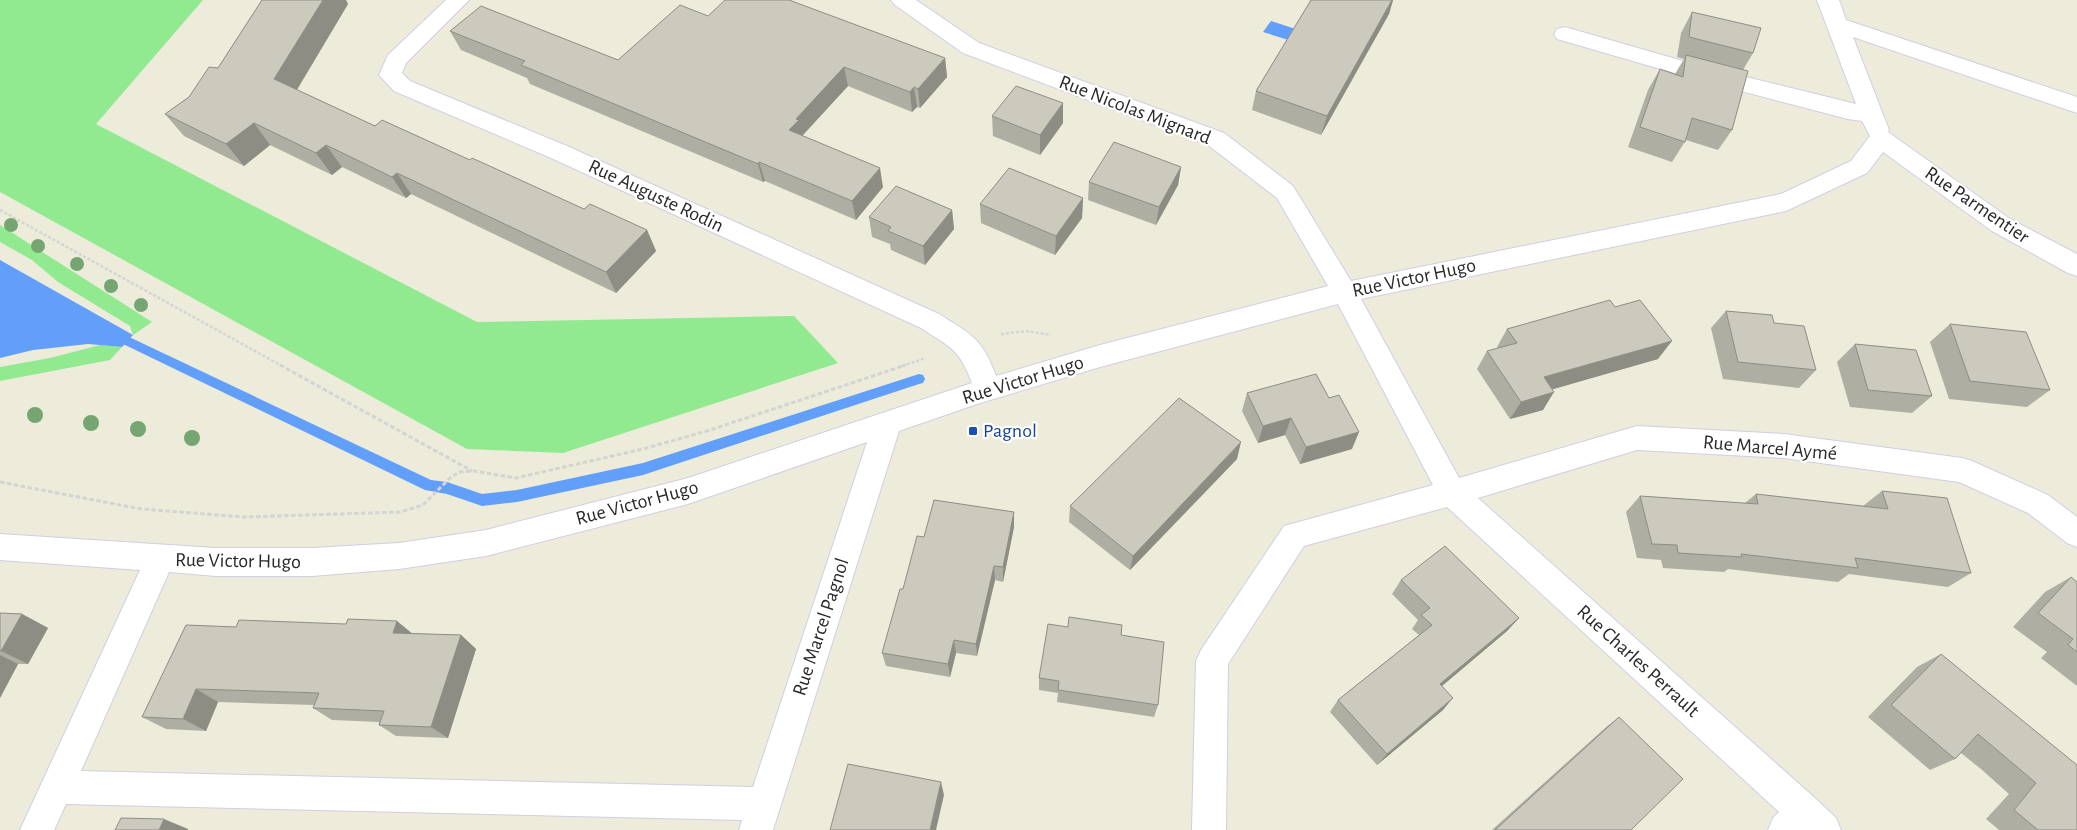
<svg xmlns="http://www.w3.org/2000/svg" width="2077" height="830" font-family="'Alegreya Sans',sans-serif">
<rect width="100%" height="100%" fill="#edebd9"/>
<g fill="#91ea90">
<polygon points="0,0 203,0 96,124 477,322 794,316 838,363 563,453 467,449 0,192"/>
<polygon points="0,225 152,322 133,335 130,326 58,282 32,260 0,242"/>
<polygon points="100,345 122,347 110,360 0,381 0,367 50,358"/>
</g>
<g fill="#619ffb">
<polygon points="1271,21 1308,33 1301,44 1263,32"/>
<polygon points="0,260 133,335 122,347 88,344 33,350 0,358"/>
</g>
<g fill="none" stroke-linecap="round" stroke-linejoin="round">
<polygon fill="#619ffb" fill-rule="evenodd" points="127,336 431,480 447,482 482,494 517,490 643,463 919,374 923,375 925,379 923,383 919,384 643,475 517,502 482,506 447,494 425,490 123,344 121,341 123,338"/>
<defs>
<path id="minor" d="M 446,0 L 469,0 L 406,63 L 402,73 L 410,81 L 567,146 L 939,314 C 972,335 982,338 996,376 L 1100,345 L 1328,286 L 1277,198 L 1208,145 L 963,53 L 895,5 L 891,0 L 916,0 L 979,43 L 1224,133 L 1293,186 L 1351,281 L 1781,194 L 1851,161 L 1870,136 L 1862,121 L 1848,119 L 1695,79 L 1557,39 L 1554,34 L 1557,29 L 1565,27 L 1697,65 L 1856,104 L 1817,0 L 1839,0 L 1846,20 L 2077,97 L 2077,113 L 1853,37 L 1889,130 L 1888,132 L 2010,219 L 2077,254 L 2077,276 L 2068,273 L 1992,231 L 1883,152 L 1867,173 L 1786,211 L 1361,299 L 1459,478 L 1637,426 L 1784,434 L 1962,458 L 1972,461 L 2048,495 L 2077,517 L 2077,547 L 2067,543 L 2028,513 L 1959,482 L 1784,458 L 1637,450 L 1478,498 L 1816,799 L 1836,818 L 1841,830 L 1768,830 L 1773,818 L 1779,812 L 1447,507 L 1304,546 L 1228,664 L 1226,830 L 1192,830 L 1196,661 L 1201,650 L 1284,526 L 1433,485 L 1338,304 L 1100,367 L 977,404 L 899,431 L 773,830 L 739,830 L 742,820 L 66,804 L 54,830 L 20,830 L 140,570 L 0,560 L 0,534 L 216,548 L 312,548 L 399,543 L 486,530 L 688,478 L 972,383 C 959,348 951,348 921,328 L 551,158 L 394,91 L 379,75 L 388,55 ZM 867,442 L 753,787 L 81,771 L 169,572 L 216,576 L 312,576 L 399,569 L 486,556 L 688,504 Z"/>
</defs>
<use href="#minor" stroke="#d1cee4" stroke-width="2"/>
<g stroke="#d4d4d4" stroke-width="2.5" stroke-dasharray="3 2" stroke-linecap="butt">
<polyline points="0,210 282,366"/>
<polyline points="1001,334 1026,331 1051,335"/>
<polyline points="902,366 926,358"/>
</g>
<g stroke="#d4d4d4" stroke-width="3" stroke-dasharray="4.5 2.5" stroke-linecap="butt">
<polyline points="280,365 472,471"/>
<polyline points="0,482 141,509 245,517 400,512 423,505 450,478 459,472 474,471 516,478 643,449 707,431 906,365"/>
</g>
<use href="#minor" fill="#fff" fill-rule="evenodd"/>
</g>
<g fill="#75a672">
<circle cx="11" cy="225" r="7"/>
<circle cx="38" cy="246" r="7"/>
<circle cx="77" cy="264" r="7"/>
<circle cx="111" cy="286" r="7"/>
<circle cx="141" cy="305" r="7"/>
<circle cx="35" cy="415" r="8"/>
<circle cx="91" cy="423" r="8"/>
<circle cx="138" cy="429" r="8"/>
<circle cx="192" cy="438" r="8"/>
</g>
<g fill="#afaea2">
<polygon points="262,0 346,0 348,4 297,90 375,126 470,160 584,209 647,230 656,251 616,293 411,194 406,198 342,167 332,175 270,145 244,166 184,136 165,114 189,97 218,68"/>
<polygon points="1311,0 1393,0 1389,14 1321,135 1252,110 1256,91"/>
<polygon points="1692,12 1753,53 1743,70 1732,130 1718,150 1686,140 1672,162 1628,147 1648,90 1660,69 1675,74 1684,59 1677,57 1681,33"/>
<polygon points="708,16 945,58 947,77 920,108 917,107 912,112 848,86 802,136 883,187 856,220 765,181 763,182 530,84 527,78 461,50 450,31 618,60"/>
<polygon points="992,116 1063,123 1040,155 993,136"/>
<polygon points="1181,167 1178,185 1156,225 1088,200 1089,182"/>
<polygon points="1083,198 1082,218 1055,255 981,223 980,204"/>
<polygon points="952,210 954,229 925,265 891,250 890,244 872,237 869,217"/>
<polygon points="1726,311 1774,323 1816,370 1799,388 1723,379 1711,328"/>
<polygon points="1950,324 2050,390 2027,407 1949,399 1930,342"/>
<polygon points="1507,329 1658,359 1552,389 1543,410 1510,419 1477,369 1487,351 1498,348 1497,347"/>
<polygon points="1855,344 1932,396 1912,413 1850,407 1837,362"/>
<polygon points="1247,393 1352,449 1300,464 1285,435 1258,443 1242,411"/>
<polygon points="1237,459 1130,570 1069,522 1070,506"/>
<polygon points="1882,491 1971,573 1948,587 1849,574 1838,582 1728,569 1724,572 1663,568 1661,560 1637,558 1626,512 1640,496 1745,503 1756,494 1863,506"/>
<polygon points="1014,512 1014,527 1003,582 995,580 977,656 956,653 950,677 886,666 882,653 903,589 924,537"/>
<polygon points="2071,577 2077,582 2077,686 2041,658 2047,652 2013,627 2045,592"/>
<polygon points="1401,580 1519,618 1507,631 1442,686 1443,710 1377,765 1330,712 1338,700 1419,635 1412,629 1418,620 1392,594"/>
<polygon points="0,613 22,614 48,628 28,664 18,664 0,698"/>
<polygon points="236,627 461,635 476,649 448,738 396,736 379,725 379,722 332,720 313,708 314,705 218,702 206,731 166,729 142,717"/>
<polygon points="1121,635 1158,705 1154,717 1057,702 1058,693 1039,690 1039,678"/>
<polygon points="1941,654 2077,830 1999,830 1986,819 2009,794 1981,769 1961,753 1955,759 1930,770 1868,717 1917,667"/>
<polygon points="1619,717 1631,830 1492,830 1605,728"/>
</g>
<g fill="#8e8d84">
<polygon points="323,0 346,0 348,4 290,101 274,79"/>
<polygon points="1392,0 1393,0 1389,14 1321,135 1327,116"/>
<polygon points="945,58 947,77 920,108 918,89"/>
<polygon points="844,67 848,86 802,136 789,130 796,119"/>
<polygon points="914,87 917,107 912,112 910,92"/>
<polygon points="1063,103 1063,123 1040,155 1040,135"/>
<polygon points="254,123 270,145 244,166 226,144"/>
<polygon points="326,145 342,167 332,175 316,153"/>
<polygon points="759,162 765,181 763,182 758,164"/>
<polygon points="1181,167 1178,185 1156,225 1159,207"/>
<polygon points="880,168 883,187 856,220 852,201"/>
<polygon points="397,173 411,194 406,198 392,177"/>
<polygon points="1083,198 1082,218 1055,255 1056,236"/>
<polygon points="952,210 954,229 925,265 923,246"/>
<polygon points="647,230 656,251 616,293 606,272"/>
<polygon points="1672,341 1658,359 1533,395 1544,377"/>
<polygon points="1554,392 1543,410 1510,419 1521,402"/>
<polygon points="1291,418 1285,435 1258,443 1263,426"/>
<polygon points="1359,432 1352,449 1300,464 1306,447"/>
<polygon points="1241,442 1237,459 1130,570 1133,556"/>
<polygon points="1014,512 1014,527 1003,582 1003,567"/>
<polygon points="994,566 995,580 977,656 976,644"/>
<polygon points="22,614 48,628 28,664 1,651"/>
<polygon points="1519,618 1507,631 1430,696 1440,684"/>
<polygon points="397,621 414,635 393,633"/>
<polygon points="461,635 476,649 448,738 431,727"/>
<polygon points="954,640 956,653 950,677 948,664"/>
<polygon points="0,655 18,664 0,698"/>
<polygon points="196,689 218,702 206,731 183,719"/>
<polygon points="1453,698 1443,710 1377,765 1387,754"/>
<polygon points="941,782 944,795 936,830 930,830"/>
<polygon points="164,819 188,829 188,830 159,830"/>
</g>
<g fill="#cbcabc" stroke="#8e8d84">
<polygon points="262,0 323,0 274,79 375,126 382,120 470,160 472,158 584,209 590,204 647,230 606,272 397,173 392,177 326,145 316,153 254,123 226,144 165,114 189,97 209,67 218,68"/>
<polygon points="725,0 789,0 945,58 918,89 914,87 910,92 844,67 796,119 799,120 789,130 880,168 852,201 759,162 758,164 521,65 525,61 450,31 481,6 618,60 680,5 708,16"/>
<polygon points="1311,0 1392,0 1327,116 1256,91"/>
<polygon points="1692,12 1761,28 1753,53 1689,37"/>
<polygon points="1686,55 1748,71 1732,130 1692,118 1685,142 1640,127 1660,69 1683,77"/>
<polygon points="1016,86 1063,103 1040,135 992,116"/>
<polygon points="1114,142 1181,167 1159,207 1089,182"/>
<polygon points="1009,168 1083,198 1056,236 980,204"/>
<polygon points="896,186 952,210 923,246 888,231 891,227 869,217"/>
<polygon points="1610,300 1615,307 1640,300 1672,341 1544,377 1554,392 1521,402 1487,351 1517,343 1507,329"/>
<polygon points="1726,311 1772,315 1774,323 1804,326 1816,370 1738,362"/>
<polygon points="1950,324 2026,332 2050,390 1970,381"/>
<polygon points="1855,344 1916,350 1932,396 1868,390"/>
<polygon points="1316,374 1329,398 1339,395 1359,432 1306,447 1291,418 1263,426 1247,393"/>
<polygon points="1179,398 1241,442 1133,556 1070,506"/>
<polygon points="1882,491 1947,498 1971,573 1855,558 1858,568 1741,554 1742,557 1678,553 1677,545 1652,544 1640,496 1758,504 1756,494 1888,509"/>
<polygon points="934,500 1014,512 1003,567 994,566 976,644 954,640 948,664 882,653 900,589 903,589 917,536 924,537"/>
<polygon points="1445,546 1519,618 1440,684 1453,698 1387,754 1338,700 1432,625 1421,615 1430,608 1401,580"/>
<polygon points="2071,577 2077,582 2077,652 2068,645 2073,639 2038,613"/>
<polygon points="0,613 22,614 1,651 0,651"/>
<polygon points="1069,617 1122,625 1121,635 1164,642 1158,705 1058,690 1059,681 1039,678 1048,624 1068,627"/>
<polygon points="348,619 397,621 393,633 461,635 431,727 379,725 384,711 313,708 319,693 196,689 183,719 142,717 186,625 236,627 239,620 346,624"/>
<polygon points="1941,654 2077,765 2077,830 2038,830 2014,810 2036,783 1978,734 1955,759 1891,705"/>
<polygon points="1619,717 1683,779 1631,830 1495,830"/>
<polygon points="848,764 941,782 930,830 830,830"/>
<polygon points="121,818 164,819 159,830 115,830"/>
</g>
<rect fill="#1a4fb4" stroke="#fff" stroke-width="2" x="968" y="426" width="10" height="10" rx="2.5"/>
<g text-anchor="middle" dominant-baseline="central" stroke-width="4.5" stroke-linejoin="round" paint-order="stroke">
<g font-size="20" fill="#292929" stroke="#fff">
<text transform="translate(1135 110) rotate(21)">Rue Nicolas Mignard</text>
<text transform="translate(656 196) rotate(25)">Rue Auguste Rodin</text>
<text transform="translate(1977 205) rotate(34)">Rue Parmentier</text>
<text transform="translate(1414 278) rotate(-12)">Rue Victor Hugo</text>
<text transform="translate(1023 380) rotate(-17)">Rue Victor Hugo</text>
<text transform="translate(1770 448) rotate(5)">Rue Marcel Aymé</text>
<text transform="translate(637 503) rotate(-15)">Rue Victor Hugo</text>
<text transform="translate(238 561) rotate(1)">Rue Victor Hugo</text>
<text transform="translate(821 627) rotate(-72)">Rue Marcel Pagnol</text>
<text transform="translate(1638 661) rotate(42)">Rue Charles Perrault</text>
</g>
<g font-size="20" fill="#164399" stroke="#fff" text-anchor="start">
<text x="983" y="431">Pagnol</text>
</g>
</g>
</svg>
